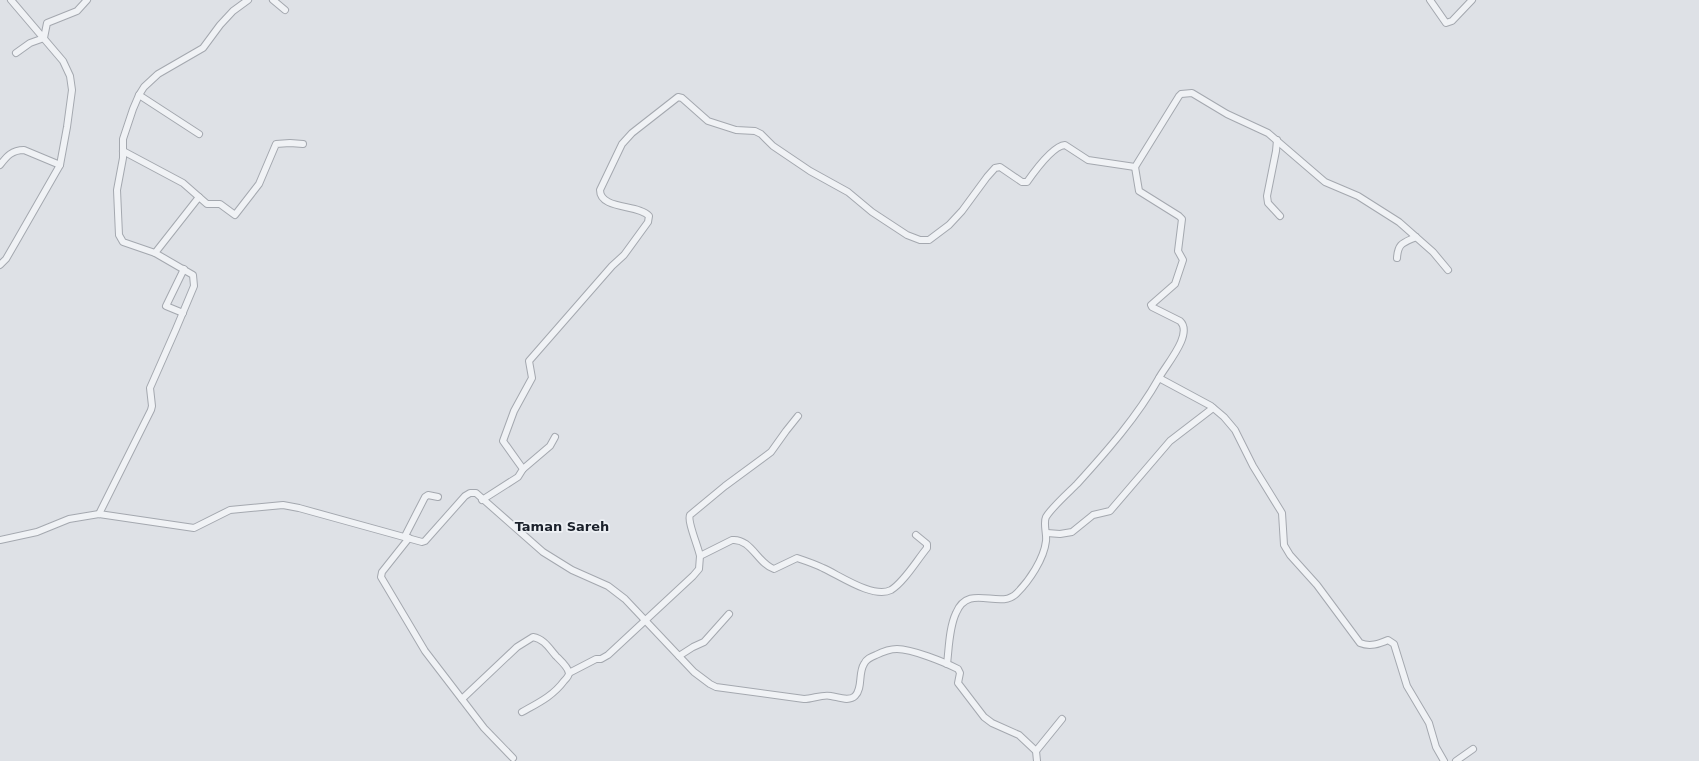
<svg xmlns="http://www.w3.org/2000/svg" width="1699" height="761" font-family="'DejaVu Sans',sans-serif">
<rect width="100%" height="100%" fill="#dee1e6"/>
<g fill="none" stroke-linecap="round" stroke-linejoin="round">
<defs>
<g id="minor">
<polyline points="273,0 285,10"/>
<polyline points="1430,0 1446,23 1452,21 1472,0"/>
<polyline points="16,53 30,43 44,38 47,23 77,11 87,0"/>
<polyline points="139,95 199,134"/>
<polyline points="1277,140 1276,151 1267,196 1268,203 1280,216"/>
<polyline points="123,151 183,183 199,197"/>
<path d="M 0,165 C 7,156 12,150 24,150 L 60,165"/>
<path d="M 1135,167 L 1139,191 L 1179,216 L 1182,219 L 1178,251 L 1183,260 L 1175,284 L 1151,305 L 1152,307 L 1180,321 C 1194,334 1165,366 1159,378 L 1211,406 L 1224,417 L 1235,430 L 1253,466 L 1282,513 L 1284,545 L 1290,555 L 1317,585 L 1360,643 C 1370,647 1379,644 1388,640 L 1394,644 L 1407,686 L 1429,723 L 1436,747 L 1444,761"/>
<polyline points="155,253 123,242 119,235 117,190 123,158 123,139 133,109 139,95 144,87 158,74 203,48 220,25 233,11 248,0"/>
<path d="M 1397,258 C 1398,243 1403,243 1416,237"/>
<polyline points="0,265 6,259 17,240 60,165 67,127 72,90 70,76 63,61 11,0"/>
<polyline points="183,313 166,306 184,269"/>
<polyline points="523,469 550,446 555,437"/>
<path d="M 482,500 L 518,477 L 523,469 L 503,441 L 514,411 L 532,378 L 529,361 L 612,266 L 624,255 L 648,222 L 649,216 C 639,204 600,210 600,190 L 622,144 L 632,133 L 678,97 L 682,98 L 708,121 L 736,130 L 755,131 L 761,134 L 773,146 L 810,171 L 848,192 L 872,212 L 907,235 L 920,240 L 929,240 L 949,225 L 962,211 L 987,177 L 995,168 L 1000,167 L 1022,182 L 1027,182 C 1034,172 1053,146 1065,145 L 1088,160 L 1135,167 L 1179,96 L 1181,94 L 1192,93 L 1227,114 L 1268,133 L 1325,182 L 1358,196 L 1399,222 L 1433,252 L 1448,270"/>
<polyline points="99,514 151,410 152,406 150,388 176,329 194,286 193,275 155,253 199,197 207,204 220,204 235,215 259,184 276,144 290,143 303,144"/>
<polyline points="1047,533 1060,534 1072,532 1093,515 1110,511 1170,441 1213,408"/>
<polyline points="405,536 425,497 428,495 438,497"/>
<polyline points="409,538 382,572 381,577 425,651 484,728 513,758"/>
<path d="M 0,540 L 37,532 L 69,519 L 99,514 L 194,528 L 230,510 L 283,505 L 299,508 L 422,542 L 425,541 L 465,496 L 470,493 L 476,493 L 543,552 L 572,570 L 608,586 L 625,599 L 694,672 L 710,684 L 716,687 L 804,699 C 813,699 822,694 831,696 C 838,697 849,702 855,696 C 863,688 858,673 864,664 C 866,659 871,657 876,655 C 882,652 890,649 897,649 C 912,649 944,662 958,669 L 960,673 L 958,683 L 984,717 L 992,723 L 1019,735 L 1036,751 L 1037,761"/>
<path d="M 700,556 C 698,546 687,521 690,515 L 725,486 L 771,452 L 786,431 L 798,416"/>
<polyline points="679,656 693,647 704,642 729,614"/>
<path d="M 947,664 C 949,648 949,628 956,613 C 969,582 1000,611 1017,593 C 1029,581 1044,559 1046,541 C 1047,534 1043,523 1046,517 C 1052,507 1069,492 1077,484 C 1107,451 1137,417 1159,378"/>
<path d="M 569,673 L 596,659 L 601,659 L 608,655 L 693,576 L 699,569 L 700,556 L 732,540 C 751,538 758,564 774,569 L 797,558 C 806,561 815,564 823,568 C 839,575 873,599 891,590 C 904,582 917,560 927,548 L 927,544 L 916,535"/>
<path d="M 462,699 L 517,647 L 533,637 C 544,639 549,648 556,656 C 560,660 568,667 569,673 C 569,676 566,679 564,681 C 553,696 538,703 522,712"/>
<polyline points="1036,751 1062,719"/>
<polyline points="1456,761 1473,749"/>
</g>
</defs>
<use href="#minor" stroke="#a4a8af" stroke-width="8"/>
<use href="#minor" stroke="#f0f2f5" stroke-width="6"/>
</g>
<g text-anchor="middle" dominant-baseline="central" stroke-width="3.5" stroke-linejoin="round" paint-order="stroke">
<g font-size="13" font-weight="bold" fill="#1b212b" stroke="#edf0f4">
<text x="562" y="526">Taman Sareh</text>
</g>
</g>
</svg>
